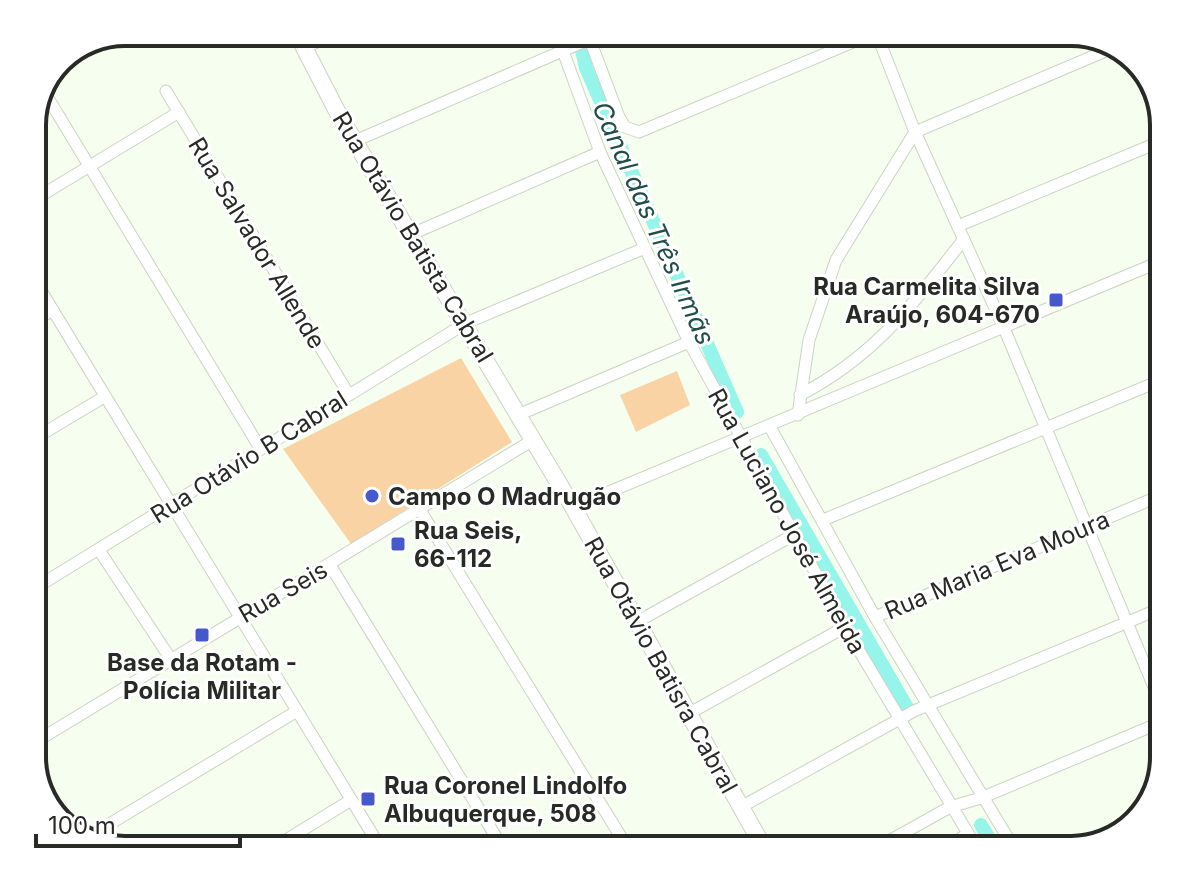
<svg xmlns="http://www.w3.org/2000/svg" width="1196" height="882" font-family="Inter,sans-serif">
<rect width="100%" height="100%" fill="#f6ffef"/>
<g fill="#f9d3a4">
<polygon points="461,358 512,442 351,544 283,449"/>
<polygon points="677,371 690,405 636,432 620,395"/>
</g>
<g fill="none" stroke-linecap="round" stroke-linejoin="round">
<g stroke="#95f5ea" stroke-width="14">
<polyline points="578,32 586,68 737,412"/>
<polyline points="761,455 909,711"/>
<polyline points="981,825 996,850"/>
</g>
<defs>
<g id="street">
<polyline points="556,32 600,152 689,342 845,627 978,850"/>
<polyline points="587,32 619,117 625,127 639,132 877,32"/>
<polyline points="876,32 915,132 1004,328 1164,711"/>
<polyline points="303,48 341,32"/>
<polyline points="166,91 349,395"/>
<polyline points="45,93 260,448"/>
<polyline points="355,141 606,32"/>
<polyline points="32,201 179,112"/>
<polyline points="958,226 1164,140"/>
<polyline points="412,234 600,152"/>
<polyline points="32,276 382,850"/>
<polyline points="32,322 53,310"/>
<path d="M 800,395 C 875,356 913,304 964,239"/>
<polyline points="518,415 689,342"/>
<polyline points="798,415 809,340 836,260 915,132 1115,47"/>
<polyline points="770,427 875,617 1015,850"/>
<polyline points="32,440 104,397"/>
<polyline points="573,507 1164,260"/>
<polyline points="420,510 629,850"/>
<polyline points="823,520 1164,379"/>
<polyline points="99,550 172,661"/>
<polyline points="330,565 504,850"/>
<polyline points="32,590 466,323 645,248"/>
<polyline points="875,617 1164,494"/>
<polyline points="635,623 795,534"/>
<polyline points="688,714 845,627"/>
<polyline points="32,744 533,440"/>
<polyline points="741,807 914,711 1164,607"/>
<polyline points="88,837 297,711"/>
<polyline points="270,850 351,800"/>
<polyline points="873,850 950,807 981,798 1164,721"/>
<polyline points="944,850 967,834"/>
</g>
<polyline id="secondary" points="296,32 339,115 573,507 765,850"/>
</defs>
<use href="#street" stroke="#cbd3c3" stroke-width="13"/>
<use href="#secondary" stroke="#cbd3c3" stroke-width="18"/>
<use href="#street" stroke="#fff" stroke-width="11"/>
<use href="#secondary" stroke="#fff" stroke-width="16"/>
</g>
<g fill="#4558cc" stroke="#fff" stroke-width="3">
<rect x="1048" y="292" width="16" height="16" rx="4"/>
<circle cx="372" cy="496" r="8"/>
<rect x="390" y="536" width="16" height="16" rx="4"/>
<rect x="194" y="627" width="16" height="16" rx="4"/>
<rect x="360" y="791" width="16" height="16" rx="4"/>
</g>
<g text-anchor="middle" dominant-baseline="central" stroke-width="6" stroke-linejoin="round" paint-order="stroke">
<g font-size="24" fill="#282b25" stroke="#fff">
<text transform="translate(413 237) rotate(59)">Rua Otávio Batista Cabral</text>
<text transform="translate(257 243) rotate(59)">Rua Salvador Allende</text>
<text transform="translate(249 457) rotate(-32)">Rua Otávio B Cabral</text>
<text transform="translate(787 521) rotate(61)">Rua Luciano José Almeida</text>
<text transform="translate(997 565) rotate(-23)">Rua Maria Eva Moura</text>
<text transform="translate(283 592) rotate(-30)">Rua Seis</text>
<text transform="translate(661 665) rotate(61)">Rua Otávio Batisra Cabral</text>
</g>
<g font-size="24" font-weight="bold" fill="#282b25" stroke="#fff" text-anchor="start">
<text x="1040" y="286" text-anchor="end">Rua Carmelita Silva<tspan x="1040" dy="28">Araújo, 604-670</tspan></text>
<text x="388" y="496">Campo O Madrugão</text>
<text x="414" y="530">Rua Seis,<tspan x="414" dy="28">66-112</tspan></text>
<text x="202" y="662" text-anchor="middle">Base da Rotam -<tspan x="202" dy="28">Polícia Militar</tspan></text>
<text x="384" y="785">Rua Coronel Lindolfo<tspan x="384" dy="28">Albuquerque, 508</tspan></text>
</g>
<g font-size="26" font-style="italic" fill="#224e49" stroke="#fff">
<text transform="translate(654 223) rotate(66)">Canal das Três Irmãs</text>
</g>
</g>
<path d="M0 0H1196V882H0ZM125 46H1071A79 79 0 0 1 1150 125V757A79 79 0 0 1 1071 836H125A79 79 0 0 1 46 757V125A79 79 0 0 1 125 46Z" fill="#fff" fill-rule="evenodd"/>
<path fill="none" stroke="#282b25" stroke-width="4" d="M125 46H1071A79 79 0 0 1 1150 125V757A79 79 0 0 1 1071 836H125A79 79 0 0 1 46 757V125A79 79 0 0 1 125 46Z"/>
<path d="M36 834v12h204v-12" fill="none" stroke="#282b25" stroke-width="4"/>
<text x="48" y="834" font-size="24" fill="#282b25" stroke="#ffffff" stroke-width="6" paint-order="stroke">100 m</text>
</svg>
